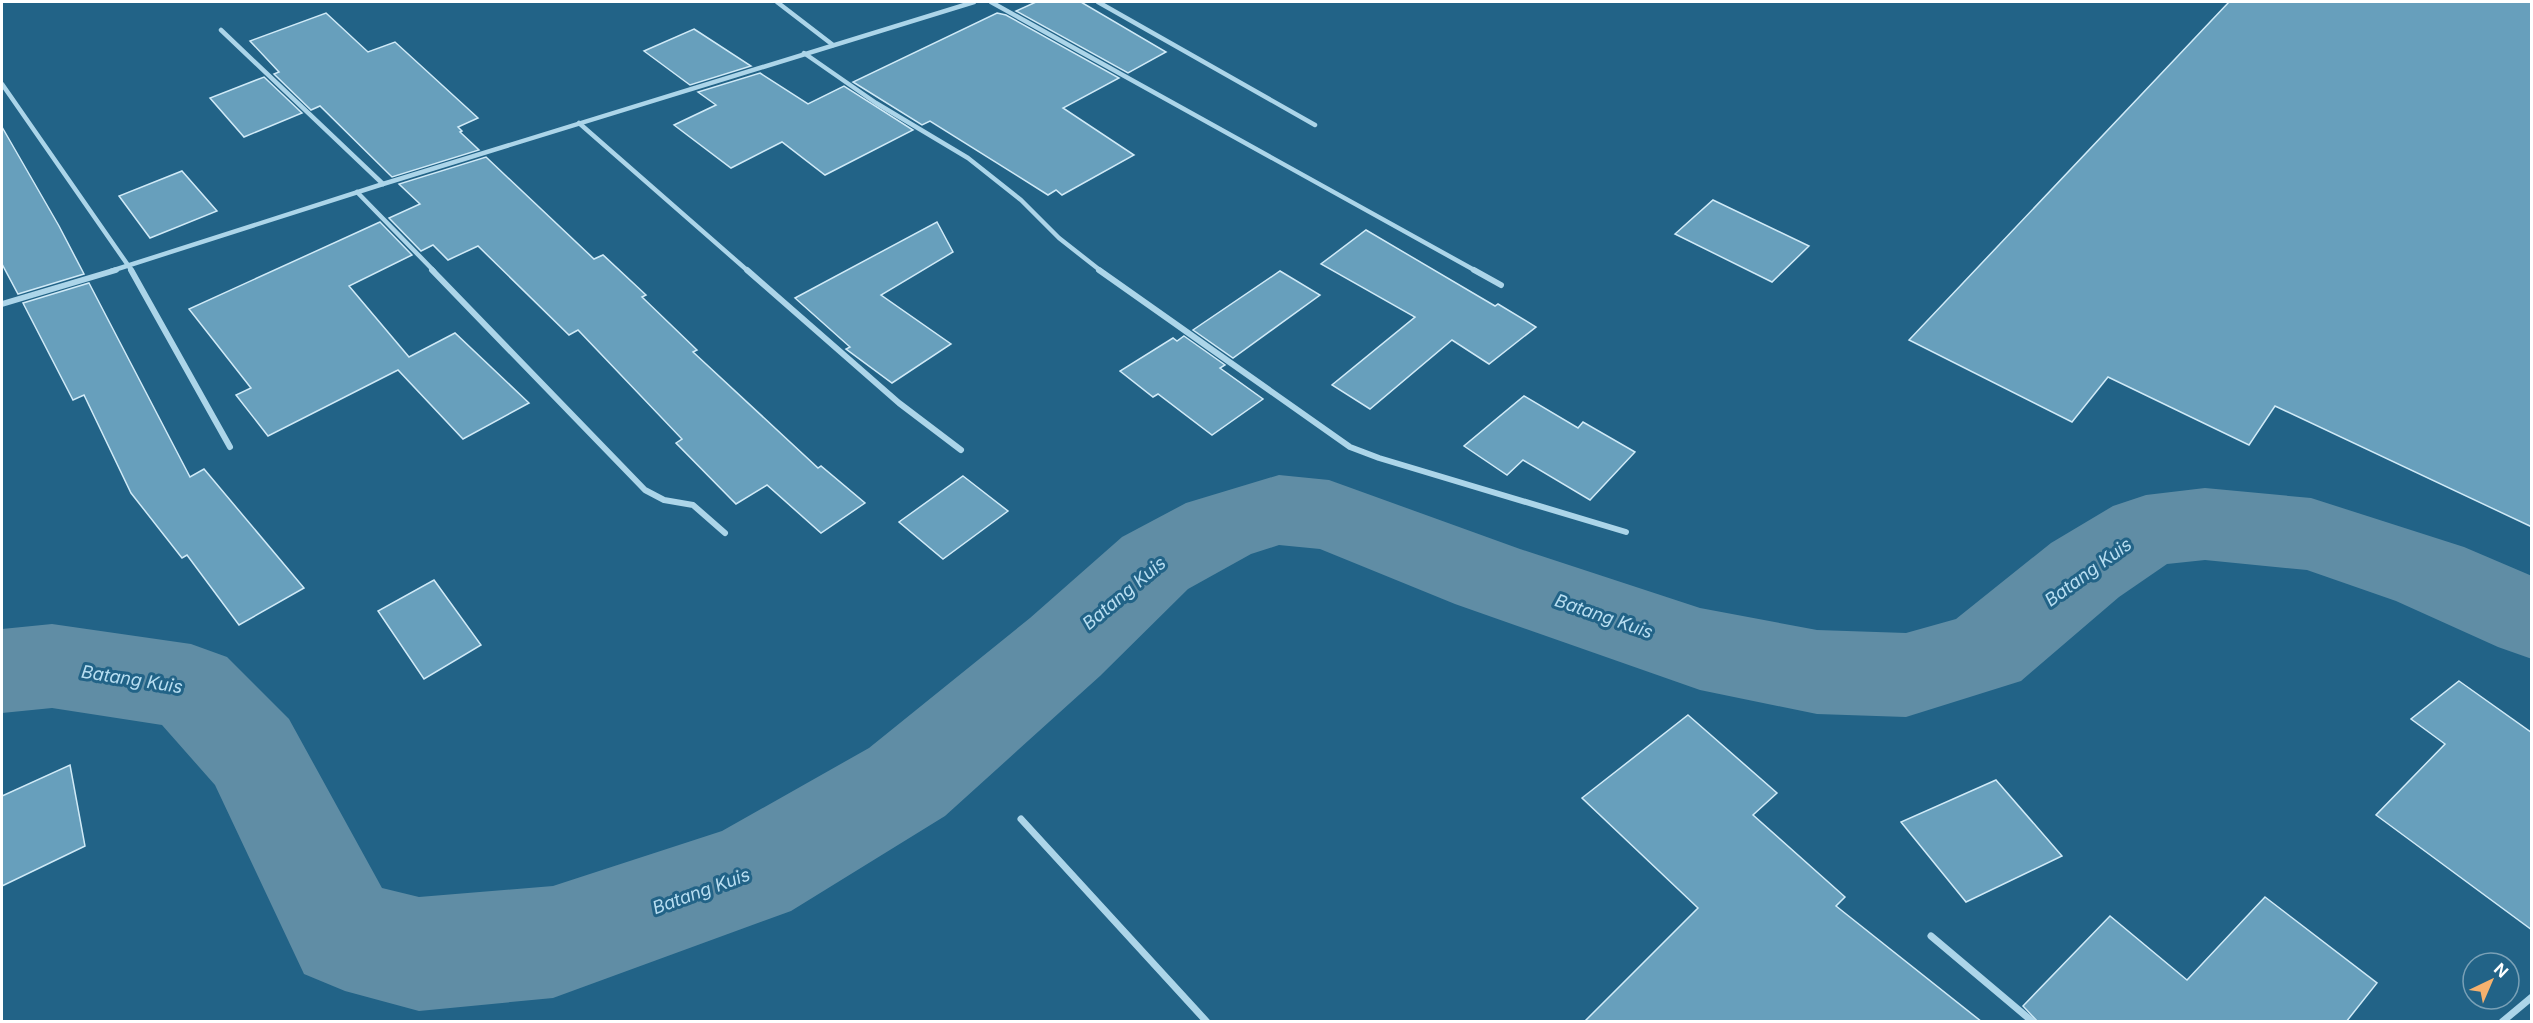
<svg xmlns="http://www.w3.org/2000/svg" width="2533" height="1023" font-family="Inter,sans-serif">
<rect width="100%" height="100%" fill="#226387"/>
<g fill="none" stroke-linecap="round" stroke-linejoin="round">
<polygon fill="#608da5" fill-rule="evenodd" points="1279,475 1329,480 1520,549 1700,608 1817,630 1906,633 1956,619 2051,543 2113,506 2146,495 2205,488 2311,498 2464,547 2532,576 2532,659 2498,647 2396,601 2307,570 2205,560 2167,564 2119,597 2021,681 1906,717 1817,714 1700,690 1455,604 1320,549 1279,545 1251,554 1188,589 1100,676 945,816 791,911 553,998 419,1011 345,991 304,974 215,785 162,725 52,708 2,713 2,629 52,624 191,644 227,657 289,719 382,888 419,897 553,886 722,831 869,748 1030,618 1122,537 1186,503"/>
</g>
<g fill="#679fbc" stroke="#d0eaf7" stroke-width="1.5">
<polygon points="1036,2 1081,2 1166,52 1128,73 1016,11"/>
<polygon points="2229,2 2532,2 2532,527 2275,406 2249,445 2108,377 2072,422 1909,340"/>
<polygon points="326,13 368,52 395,42 478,118 458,127 462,131 460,132 479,150 392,177 320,106 311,110 274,74 279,72 250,41"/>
<polygon points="997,13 1006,15 1119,78 1063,108 1134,155 1062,195 1056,190 1048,195 930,121 922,125 853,82"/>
<polygon points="694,29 751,66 690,85 644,51"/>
<polygon points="760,73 808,104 844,86 913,130 825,175 782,142 731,168 674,125 716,105 698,92"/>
<polygon points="264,77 302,113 244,137 210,98"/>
<polygon points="2,127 59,226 84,274 18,294 2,264"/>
<polygon points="486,157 594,259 603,255 646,295 642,297 697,350 693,352 818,468 821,466 865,503 821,533 767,485 736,504 676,443 682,439 578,330 569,335 478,246 448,260 433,245 421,251 389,218 420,204 399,184"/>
<polygon points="182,171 217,211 150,238 119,196"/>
<polygon points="1713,200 1809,246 1772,282 1675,234"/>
<polygon points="380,222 412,255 349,286 409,357 455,333 529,403 463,439 398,370 268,436 236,395 251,388 189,309"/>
<polygon points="937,222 953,252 881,295 951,344 892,383 846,349 850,347 795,298"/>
<polygon points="1366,230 1495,306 1498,304 1536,327 1489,364 1452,340 1370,409 1332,385 1415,317 1321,264"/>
<polygon points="1280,271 1320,295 1233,358 1193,330"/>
<polygon points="89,283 190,477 204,469 304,588 239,625 187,555 182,558 131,493 84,395 73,400 23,303"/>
<polygon points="1184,336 1225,365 1220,368 1263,399 1212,435 1158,394 1153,397 1120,371 1173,338 1177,341"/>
<polygon points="1524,396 1578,428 1583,422 1635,452 1590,500 1523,460 1507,475 1464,446"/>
<polygon points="963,476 1008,511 943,559 899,522"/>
<polygon points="434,580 481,645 424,679 378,611"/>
<polygon points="2459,681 2532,733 2532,930 2376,815 2445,744 2411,719"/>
<polygon points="1688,715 1777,793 1753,815 1845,897 1836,906 1982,1022 1584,1022 1698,908 1582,798"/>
<polygon points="70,765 85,846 2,886 2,796"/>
<polygon points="1996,780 2062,856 1966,902 1901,822"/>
<polygon points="2265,897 2377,983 2346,1022 2038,1022 2023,1006 2110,916 2187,980"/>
</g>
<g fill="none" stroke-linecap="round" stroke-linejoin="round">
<g stroke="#acd5e9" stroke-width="4.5">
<polyline points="777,2 833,45"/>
<polyline points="991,2 1476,271"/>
<polyline points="1098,2 1315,125"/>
<polyline points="221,30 383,184"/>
<polyline points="804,53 876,103 968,158 1021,200 1059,238 1101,271"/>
<polyline points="2,84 132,271"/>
<polyline points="579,123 748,271"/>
<polyline points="357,192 434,271"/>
<polyline points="111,271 383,184 974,2"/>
</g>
<g stroke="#acd5e9" stroke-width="6">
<polyline points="131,270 230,447"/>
<polyline points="432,270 645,490 664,500 693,505 725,533"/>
<polyline points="747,270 899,403 961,450"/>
<polyline points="1099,270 1350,447 1379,458 1626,532"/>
<polyline points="1474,270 1501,285"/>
<polyline points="2,304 116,270"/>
</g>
<g stroke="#acd5e9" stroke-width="7">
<polyline points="1021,819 1207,1022"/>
<polyline points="1931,936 2033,1022"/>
<polyline points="2502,1022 2532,997"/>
</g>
</g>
<g text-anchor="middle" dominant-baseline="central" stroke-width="6" stroke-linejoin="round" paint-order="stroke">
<g font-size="18" font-style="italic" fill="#b8def1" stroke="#226387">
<text transform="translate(2088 572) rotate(-36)">Batang Kuis</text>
<text transform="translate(1124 593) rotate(-40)">Batang Kuis</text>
<text transform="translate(1604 616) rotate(19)">Batang Kuis</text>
<text transform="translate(132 679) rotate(9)">Batang Kuis</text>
<text transform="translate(701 891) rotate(-20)">Batang Kuis</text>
</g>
</g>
<rect width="2533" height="1023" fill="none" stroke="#ffffff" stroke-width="6"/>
<g transform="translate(2491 981) rotate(44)"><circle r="28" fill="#226387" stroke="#7aa1b7" stroke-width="1.5"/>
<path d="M0-4.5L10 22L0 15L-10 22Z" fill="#f6b16e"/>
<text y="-9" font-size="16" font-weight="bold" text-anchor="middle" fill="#ffffff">N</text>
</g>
</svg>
